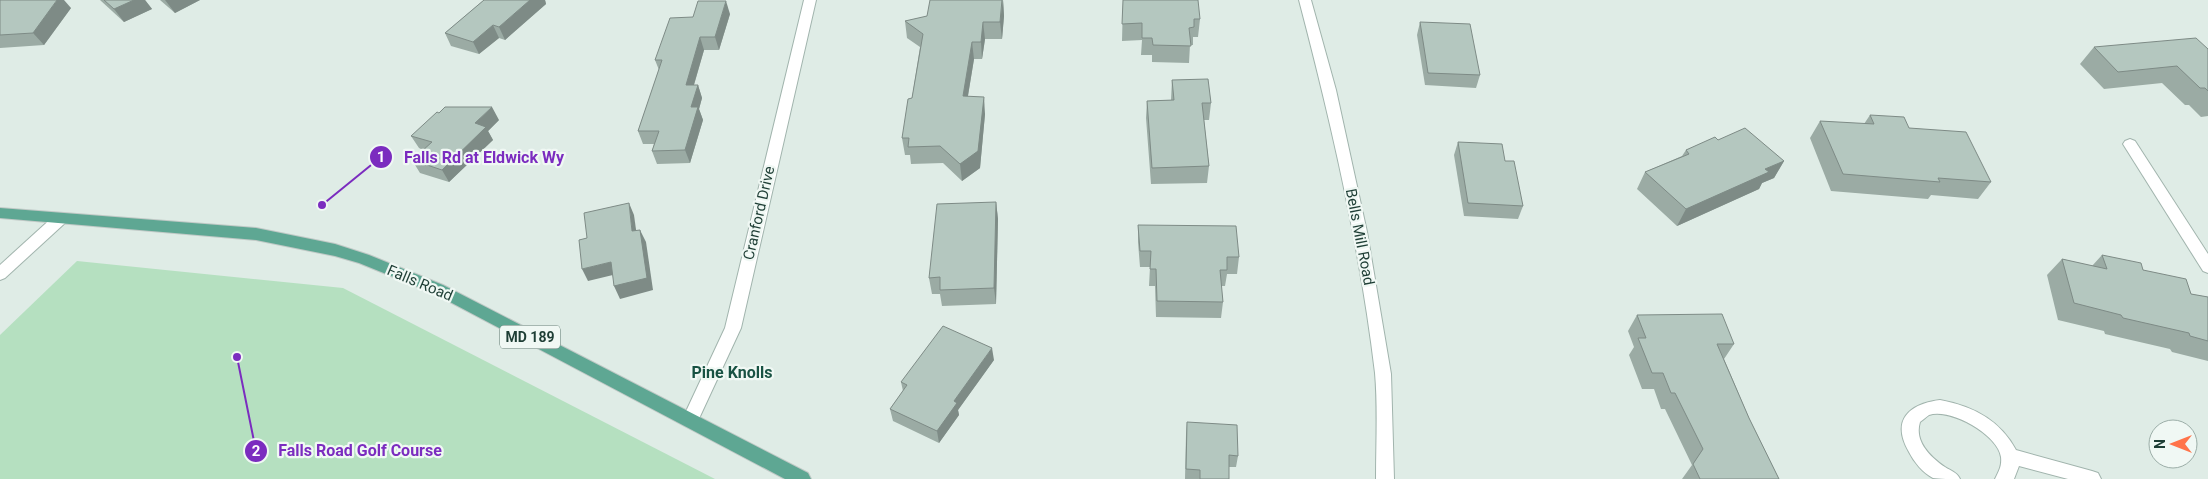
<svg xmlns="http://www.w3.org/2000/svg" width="2208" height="479" font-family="Roboto,sans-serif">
<rect width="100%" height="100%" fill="#dfece6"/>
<polygon fill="#b5e0c0" points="77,261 343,288 715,479 0,479 0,335"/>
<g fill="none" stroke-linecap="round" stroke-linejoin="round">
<defs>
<polygon id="service" points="2130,139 2135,141 2208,254 2208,273 2203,271 2123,144 2125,141"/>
<g id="minor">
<polygon points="804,0 816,0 741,328 696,425 690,427 684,425 682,420 725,328"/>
<polygon points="60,214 65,215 67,219 65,223 5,278 0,280 0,265 55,215"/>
<path d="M 1940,400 C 1973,406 2000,420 2016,450 L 2092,471 L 2098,473 L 2101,479 L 2068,479 L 2019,466 L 2014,479 L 1995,479 C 1999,471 2002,466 2001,457 C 1998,435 1951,408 1929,415 C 1926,417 1923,420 1920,422 C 1914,441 1930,457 1945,467 C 1951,471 1957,472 1960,479 C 1952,479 1939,479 1933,478 C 1923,473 1914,462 1909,452 C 1891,421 1908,404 1940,400 Z"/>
</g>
<path id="tertiary" d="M 1299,0 L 1311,0 L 1336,90 L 1367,232 L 1391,374 L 1394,479 L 1376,479 C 1376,444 1378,407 1375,373 C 1360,247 1331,122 1299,0 Z"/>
<polygon id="primary" points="0,208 256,228 335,244 369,255 443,285 808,473 811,479 785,479 433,293 359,263 335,256 256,240 0,218"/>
</defs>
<use href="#service" stroke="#a1b4ad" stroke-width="2"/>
<use href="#minor" stroke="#a1b4ad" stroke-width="2"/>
<use href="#tertiary" stroke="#a1b4ad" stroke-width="2"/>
<use href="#primary" stroke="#c0c9c6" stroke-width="2"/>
<use href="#service" fill="#fff" fill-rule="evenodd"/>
<use href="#minor" fill="#fff" fill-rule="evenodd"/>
<use href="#tertiary" fill="#fff" fill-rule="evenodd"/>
<use href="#primary" fill="#5ea793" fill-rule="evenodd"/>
</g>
<g fill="#9baba4">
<polygon points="0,0 71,8 44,45 0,48"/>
<polygon points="100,0 145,0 152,9 124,22"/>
<polygon points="160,0 200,0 175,13"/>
<polygon points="484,0 545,0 546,4 505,40 499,38 479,54 451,46 445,33"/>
<polygon points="1003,0 1004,16 1002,39 985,39 982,59 974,59 968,96 985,114 980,168 962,181 943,163 911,164 910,155 905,155 902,138 912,98 920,47 907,38 905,21"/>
<polygon points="1123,0 1200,19 1198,37 1193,37 1193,45 1190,45 1189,63 1152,62 1152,55 1141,55 1142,40 1122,41"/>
<polygon points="730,14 719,50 704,50 694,85 698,85 702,98 699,109 703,120 690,163 657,164 652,151 654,144 643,144 638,131 659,70 655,60 693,17"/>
<polygon points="1420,22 1480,75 1476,88 1425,85 1417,35"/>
<polygon points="2094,47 2208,49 2208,116 2201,117 2189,105 2185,105 2162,83 2104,89 2080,64"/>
<polygon points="1172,80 1211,103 1209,120 1204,120 1209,166 1207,183 1151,184 1146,118 1147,101 1171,100"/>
<polygon points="439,113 499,120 488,131 493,140 449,182 420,173 412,160 423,150 419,148 411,136"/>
<polygon points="1870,115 1909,128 1991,182 1978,199 1931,195 1928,199 1831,191 1810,138 1820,121 1864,124"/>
<polygon points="1718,140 1784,161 1774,178 1762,183 1759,189 1677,226 1637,189 1645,172 1682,156 1686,150"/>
<polygon points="1458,142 1505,161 1523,206 1518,219 1464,216 1454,155"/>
<polygon points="996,202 998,219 996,304 942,306 940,294 932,294 929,278"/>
<polygon points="1138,225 1239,257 1237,274 1227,274 1225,286 1221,286 1223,302 1221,318 1156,317 1155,286 1149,286 1150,267 1140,267 1138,242"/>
<polygon points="2102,255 2143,270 2191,294 2208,297 2208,361 2172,352 2170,349 2105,334 2104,331 2058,320 2047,275 2062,259 2092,266"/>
<polygon points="1637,315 1734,344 1724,359 1749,418 1779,479 1682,479 1692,465 1665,409 1661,409 1654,389 1642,389 1629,355 1634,347 1628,331"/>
<polygon points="994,360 958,410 959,415 939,443 893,421 890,409 903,391 901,382"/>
<polygon points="1187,422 1238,456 1236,467 1229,467 1229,479 1185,479 1186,434"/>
</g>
<g fill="#7e8b86">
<polygon points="57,0 64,0 71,8 44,45 33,33"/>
<polygon points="134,0 145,0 152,9 124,22 114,9"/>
<polygon points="165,0 200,0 175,13"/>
<polygon points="530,0 545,0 546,4 505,40 499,27"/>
<polygon points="1003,0 1004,16 1002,39 1000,22"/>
<polygon points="726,1 730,14 719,50 715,37"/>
<polygon points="983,22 985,39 982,59 981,42"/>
<polygon points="493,25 499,38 479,54 473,42"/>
<polygon points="700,37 704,50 690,98 686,85"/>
<polygon points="972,42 974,59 965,113 963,96"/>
<polygon points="698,85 702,98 699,109 703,120 690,163 685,150 691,107"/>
<polygon points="984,97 985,114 980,168 962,181 960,164"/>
<polygon points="492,107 499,120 488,131 493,140 449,182 442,170 475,123"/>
<polygon points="1784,161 1774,178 1762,183 1759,189 1677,226 1686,209 1765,169"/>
<polygon points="996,202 998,219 996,304 994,288"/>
<polygon points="629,203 634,215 638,244 632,231"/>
<polygon points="640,230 646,242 653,290 620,299 614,286"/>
<polygon points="611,262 617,274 588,281 582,269"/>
<polygon points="992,348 994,360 958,410 959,415 939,443 937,431 954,401"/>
</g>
<g fill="#b4c7bf" stroke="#7e8b86">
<polygon points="0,0 57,0 33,33 0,35"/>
<polygon points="104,0 134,0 114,9"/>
<polygon points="484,0 530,0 499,27 493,25 473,42 445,33"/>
<polygon points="930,0 1002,0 1000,22 983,22 981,42 972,42 963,96 984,97 978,151 960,164 940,146 908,147 909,138 902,138 908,99 912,98 923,34 905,21 927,16"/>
<polygon points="1123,0 1198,0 1200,19 1194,19 1194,27 1189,28 1191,46 1153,45 1152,38 1142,38 1142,23 1122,24"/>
<polygon points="698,1 726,1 715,37 700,37 686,85 698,85 691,107 698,107 685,150 652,151 659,131 638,131 662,60 655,60 670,18 693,17"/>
<polygon points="1420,22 1470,24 1480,75 1428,73"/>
<polygon points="2196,38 2208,49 2208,91 2205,88 2200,88 2177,66 2118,72 2094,47"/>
<polygon points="1208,79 1211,103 1202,103 1209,166 1152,168 1147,101 1174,100 1172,80"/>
<polygon points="445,107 492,107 475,123 486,127 442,170 412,160 432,142 411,136 437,112 439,113"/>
<polygon points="1870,115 1904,117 1909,128 1966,132 1991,182 1938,178 1940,182 1843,174 1820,121 1874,124"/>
<polygon points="1745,128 1784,161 1765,169 1769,172 1686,209 1645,172 1689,154 1686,150 1715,137 1718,140"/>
<polygon points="1458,142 1502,144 1505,161 1514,161 1523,206 1468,203"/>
<polygon points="996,202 994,288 940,290 940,277 929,278 937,204"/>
<polygon points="629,203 632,231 640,230 647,278 614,286 611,262 582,269 579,240 587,238 584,213"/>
<polygon points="1138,225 1236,226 1239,257 1227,257 1227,270 1220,270 1223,302 1157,301 1156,269 1150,269 1151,251 1140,251"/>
<polygon points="2102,255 2141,263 2143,270 2186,279 2191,294 2208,297 2208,341 2190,336 2189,333 2123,318 2121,315 2074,303 2062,259 2107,269"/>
<polygon points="1722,314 1734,344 1717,344 1749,418 1779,479 1700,479 1693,464 1703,449 1675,393 1671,393 1663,373 1652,373 1638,338 1646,338 1637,315"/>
<polygon points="943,326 992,348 954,401 957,403 937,431 890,409 907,385 901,382"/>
<polygon points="1187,422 1237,425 1238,456 1229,455 1229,479 1200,479 1200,470 1186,469"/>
</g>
<g text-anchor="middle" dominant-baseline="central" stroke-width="4.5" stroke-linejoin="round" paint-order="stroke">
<rect fill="#f0f8f4" stroke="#5d766e" stroke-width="1" x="500" y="325.5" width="60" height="23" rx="4"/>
<g font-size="14" font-weight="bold" fill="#1e3e35">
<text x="530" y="337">MD 189</text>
</g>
<g font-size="15" fill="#1e3e35" stroke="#f0f8f4">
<text transform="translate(759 213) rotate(-77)">Cranford Drive</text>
<text transform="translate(1360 237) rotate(79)">Bells Mill Road</text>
<text transform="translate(420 283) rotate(23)">Falls Road</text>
</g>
<g font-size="16" font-weight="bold" fill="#185243" stroke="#f0f8f4">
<text x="732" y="372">Pine Knolls</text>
</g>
</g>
<path fill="none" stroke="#7b2cbf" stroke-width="2" d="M322 205L381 157M237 357L256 451"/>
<g fill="#7b2cbf" stroke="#f0f8f4" stroke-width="2">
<circle cx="322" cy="205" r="5"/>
<circle cx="237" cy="357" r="5"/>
<circle cx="381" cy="157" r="12"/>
<circle cx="256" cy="451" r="12"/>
</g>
<g font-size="15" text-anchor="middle" font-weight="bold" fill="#fff">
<text x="381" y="162">1</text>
<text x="256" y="456">2</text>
</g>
<g font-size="16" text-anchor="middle" font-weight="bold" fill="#7b2cbf" stroke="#f0f8f4" stroke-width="4.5" stroke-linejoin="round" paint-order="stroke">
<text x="484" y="163">Falls Rd at Eldwick Wy</text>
<text x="360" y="456">Falls Road Golf Course</text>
</g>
<g transform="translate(2173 444) rotate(270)"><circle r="24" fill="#f0f8f4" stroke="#9caea8"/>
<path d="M0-4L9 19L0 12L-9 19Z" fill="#ff744a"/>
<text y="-8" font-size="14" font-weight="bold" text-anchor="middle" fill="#1e3e35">N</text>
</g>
</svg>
